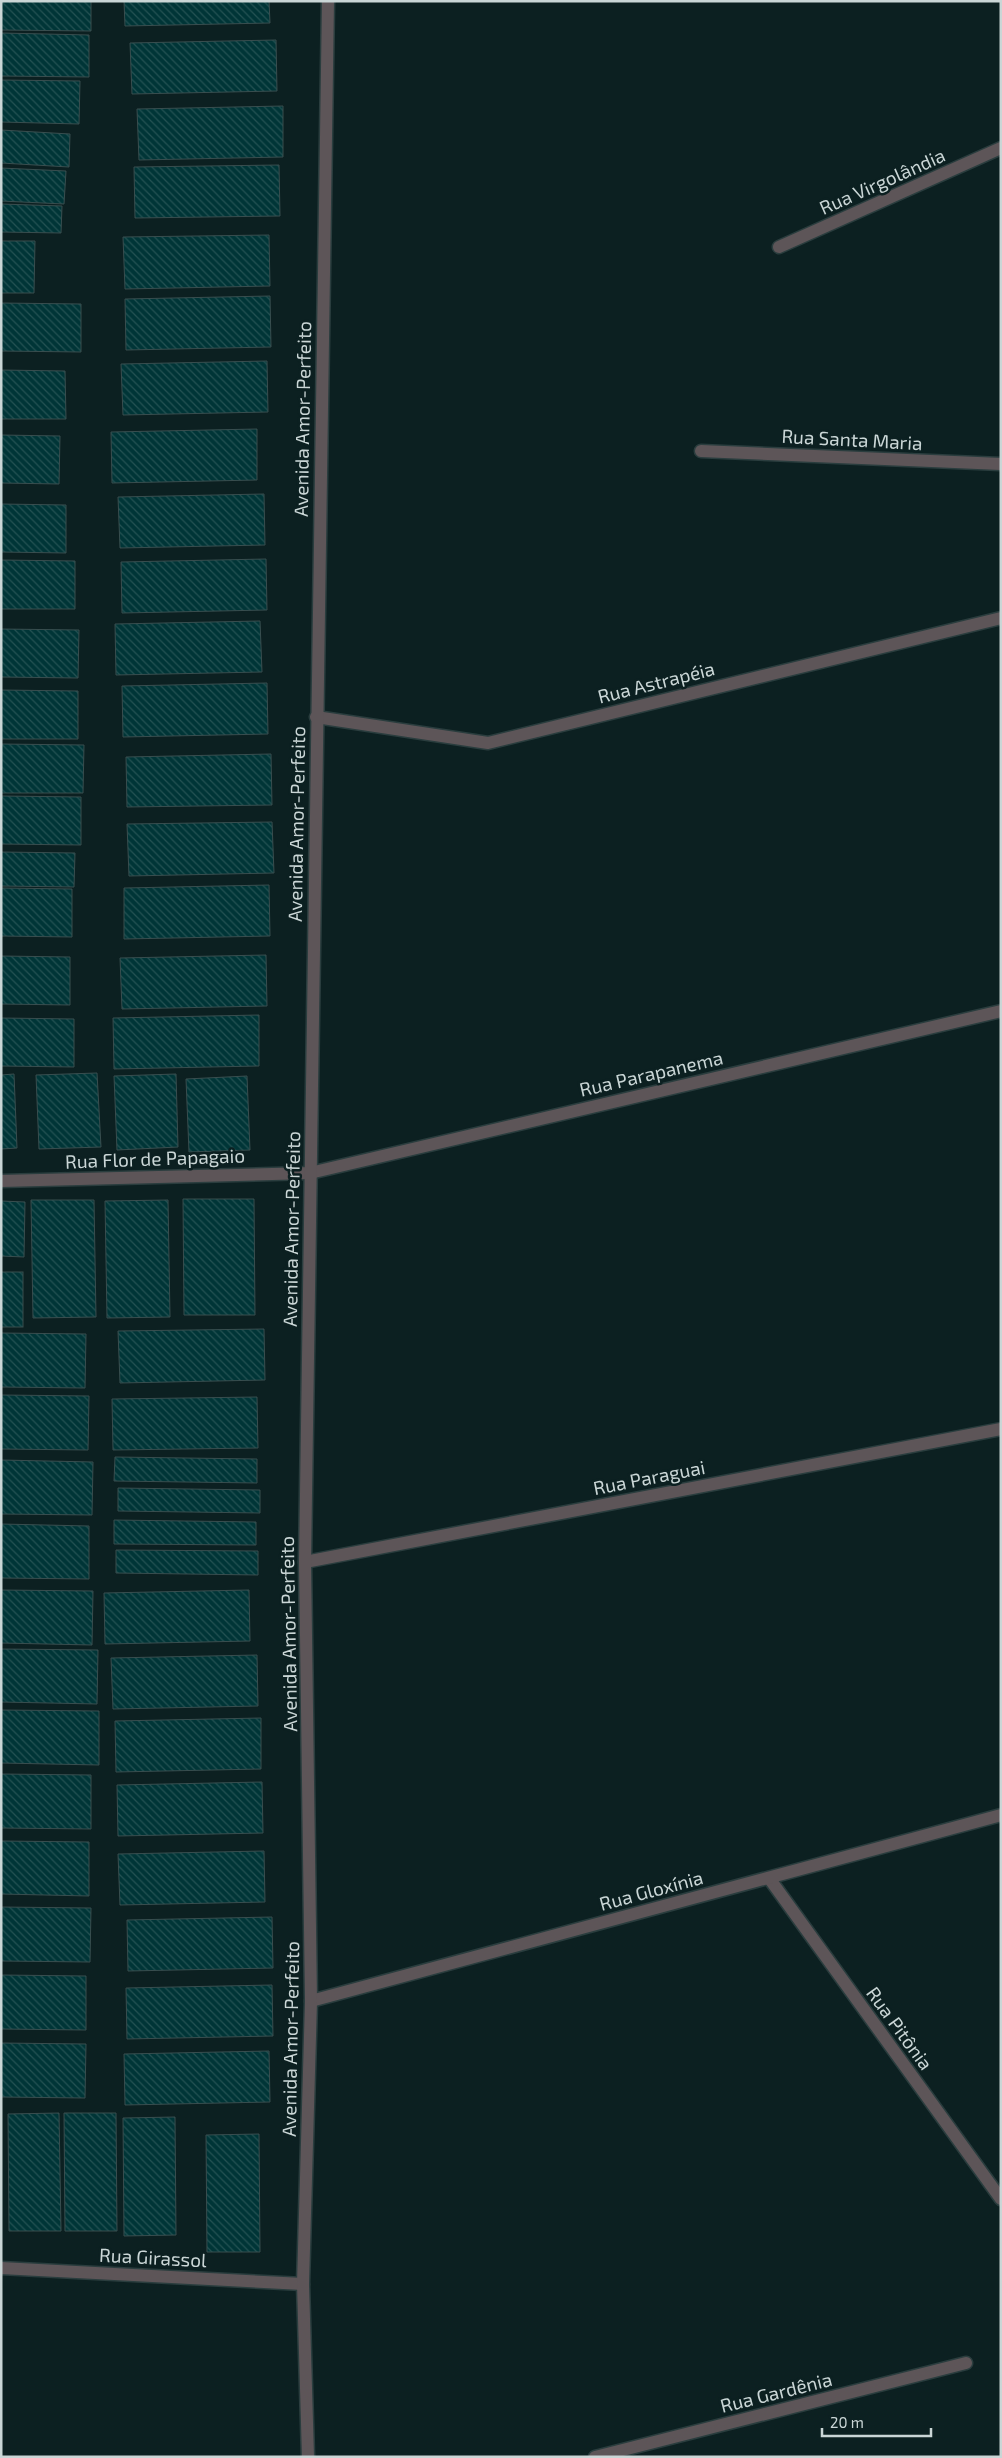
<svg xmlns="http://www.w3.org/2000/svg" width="1002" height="2458" font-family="'Exo 2',sans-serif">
<defs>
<pattern id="building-back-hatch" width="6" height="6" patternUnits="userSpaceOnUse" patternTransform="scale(1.25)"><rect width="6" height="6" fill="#003537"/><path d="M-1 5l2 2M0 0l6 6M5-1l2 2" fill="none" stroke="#245253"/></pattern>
</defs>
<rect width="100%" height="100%" fill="#0c2021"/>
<g fill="url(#building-back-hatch)" stroke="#394e4f">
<polygon points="1,1 91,1 91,31 1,30"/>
<polygon points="124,1 269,1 270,23 125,26"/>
<polygon points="1,33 89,35 89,77 1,76"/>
<polygon points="276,40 277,91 132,94 130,43"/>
<polygon points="1,80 80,81 79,124 1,122"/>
<polygon points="283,106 283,157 139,160 137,109"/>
<polygon points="1,130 70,134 69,167 1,163"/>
<polygon points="279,165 280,216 135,218 134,167"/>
<polygon points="1,168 66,171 64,204 1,201"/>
<polygon points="1,204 62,206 61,233 1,232"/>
<polygon points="269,235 270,286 125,289 123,237"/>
<polygon points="1,241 35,241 34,293 1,293"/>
<polygon points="270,296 271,347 126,350 125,299"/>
<polygon points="1,303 81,304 81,352 1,351"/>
<polygon points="267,361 268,412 123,415 121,364"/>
<polygon points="1,370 65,371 66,419 1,419"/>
<polygon points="257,429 257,480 112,483 111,432"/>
<polygon points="1,435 60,436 59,484 1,483"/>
<polygon points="264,494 265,545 120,548 118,497"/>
<polygon points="1,504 66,505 66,553 1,552"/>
<polygon points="266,559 267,610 122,613 121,562"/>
<polygon points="1,560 75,561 75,609 1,609"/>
<polygon points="260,621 262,672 116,675 115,624"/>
<polygon points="1,629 79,630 78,678 1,677"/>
<polygon points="267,683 268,734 123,737 122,686"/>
<polygon points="1,690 78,691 78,739 1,739"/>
<polygon points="1,744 84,745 83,793 1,793"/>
<polygon points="271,754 272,805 127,807 126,757"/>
<polygon points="1,796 81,797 81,845 1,844"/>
<polygon points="272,822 274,873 129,876 127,824"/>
<polygon points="1,852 75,853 74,887 1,886"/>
<polygon points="269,885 270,936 124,939 124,888"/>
<polygon points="1,888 72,889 72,937 1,936"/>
<polygon points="266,955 267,1006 122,1009 120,958"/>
<polygon points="1,956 70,957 70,1005 1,1004"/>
<polygon points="259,1015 259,1066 114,1069 113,1018"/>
<polygon points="1,1018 74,1019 74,1067 1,1066"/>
<polygon points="97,1073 101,1147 39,1149 36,1075"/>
<polygon points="14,1074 17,1148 1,1149 1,1075"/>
<polygon points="176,1074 178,1147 117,1150 114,1076"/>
<polygon points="247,1076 250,1150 189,1152 186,1079"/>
<polygon points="183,1199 254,1199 255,1315 184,1315"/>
<polygon points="31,1200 94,1200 96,1317 33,1318"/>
<polygon points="168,1200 170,1317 107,1318 105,1201"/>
<polygon points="1,1201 25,1202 24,1257 1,1256"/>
<rect x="1" y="1272" width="22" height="55"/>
<polygon points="264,1329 265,1380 120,1383 118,1331"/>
<polygon points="1,1333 86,1334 85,1388 1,1387"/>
<polygon points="1,1395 89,1396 88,1450 1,1449"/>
<polygon points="257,1397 258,1448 113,1450 112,1399"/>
<polygon points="115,1457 257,1459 257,1483 114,1481"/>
<polygon points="1,1460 93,1462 92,1515 1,1514"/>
<polygon points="118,1488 260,1490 260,1513 118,1511"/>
<polygon points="114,1520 256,1522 256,1545 114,1544"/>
<polygon points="1,1524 89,1526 89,1579 1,1578"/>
<polygon points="116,1550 258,1551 258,1575 116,1573"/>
<polygon points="1,1590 93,1591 92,1645 1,1643"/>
<polygon points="249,1590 250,1641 105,1644 104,1593"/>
<polygon points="1,1649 98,1650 97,1704 1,1702"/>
<polygon points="257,1655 258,1706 113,1709 111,1658"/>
<polygon points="1,1710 99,1711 99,1765 1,1763"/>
<polygon points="261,1718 261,1769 116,1772 115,1721"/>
<polygon points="1,1774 91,1775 91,1829 1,1828"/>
<polygon points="262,1782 263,1833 118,1836 117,1785"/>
<polygon points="1,1841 89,1842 89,1896 1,1894"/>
<polygon points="264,1851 265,1902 120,1905 118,1854"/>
<polygon points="1,1907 91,1908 90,1962 1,1961"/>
<polygon points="272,1917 273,1968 128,1971 127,1920"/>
<polygon points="1,1975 86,1976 86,2030 1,2029"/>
<polygon points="272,1985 273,2036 127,2039 126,1988"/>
<polygon points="1,2043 86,2044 85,2098 1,2097"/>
<polygon points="269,2051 270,2102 125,2105 124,2054"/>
<polygon points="59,2113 61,2231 9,2231 8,2114"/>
<polygon points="64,2113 116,2113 117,2231 65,2231"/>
<polygon points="175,2117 176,2235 124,2236 123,2118"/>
<polygon points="259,2134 260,2252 207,2252 206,2135"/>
</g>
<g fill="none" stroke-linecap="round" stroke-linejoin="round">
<defs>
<g id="minor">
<polyline points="779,247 1001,148"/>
<polyline points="701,451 1001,464"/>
<polyline points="316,717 488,743 1001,618"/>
<polyline points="1,1181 310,1173 1001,1011"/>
<polyline points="305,1562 1001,1429"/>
<polyline points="769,1878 1001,2199"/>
<polyline points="311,2001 1001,1815"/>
<polyline points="1,2268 303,2284"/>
<polyline points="308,2457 303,2284 311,2001 305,1562 328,1"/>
<polyline points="595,2457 966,2363"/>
</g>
</defs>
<use href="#minor" stroke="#2a3d3e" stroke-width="15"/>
<use href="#minor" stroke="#5d5558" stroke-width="12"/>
</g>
<g text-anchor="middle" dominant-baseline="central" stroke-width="5" stroke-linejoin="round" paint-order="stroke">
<g font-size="19" fill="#cad6d6" stroke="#0c2021">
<text transform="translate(882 181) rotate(-24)">Rua Virgolândia</text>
<text transform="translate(302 419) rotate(-89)">Avenida Amor-Perfeito</text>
<text transform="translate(852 439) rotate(3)">Rua Santa Maria</text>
<text transform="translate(656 682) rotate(-14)">Rua Astrapéia</text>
<text transform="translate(296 824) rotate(-89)">Avenida Amor-Perfeito</text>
<text transform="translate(651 1073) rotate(-13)">Rua Parapanema</text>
<text transform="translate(155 1158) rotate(-2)">Rua Flor de Papagaio</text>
<text transform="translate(291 1229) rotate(-89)">Avenida Amor-Perfeito</text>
<text transform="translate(649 1477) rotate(-11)">Rua Paraguai</text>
<text transform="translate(288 1634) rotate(-91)">Avenida Amor-Perfeito</text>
<text transform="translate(651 1890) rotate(-15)">Rua Gloxínia</text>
<text transform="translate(900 2028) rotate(54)">Rua Pitônia</text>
<text transform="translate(290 2039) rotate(-89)">Avenida Amor-Perfeito</text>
<text transform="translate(153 2257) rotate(3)">Rua Girassol</text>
<text transform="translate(776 2392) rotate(-14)">Rua Gardênia</text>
</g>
</g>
<rect width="1002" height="2458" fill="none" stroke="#cad6d6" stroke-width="5"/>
<path d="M822 2428v8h109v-8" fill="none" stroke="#cad6d6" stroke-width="2.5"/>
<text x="830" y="2428" font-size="15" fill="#cad6d6" stroke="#0c2021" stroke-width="4" paint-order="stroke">20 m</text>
</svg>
